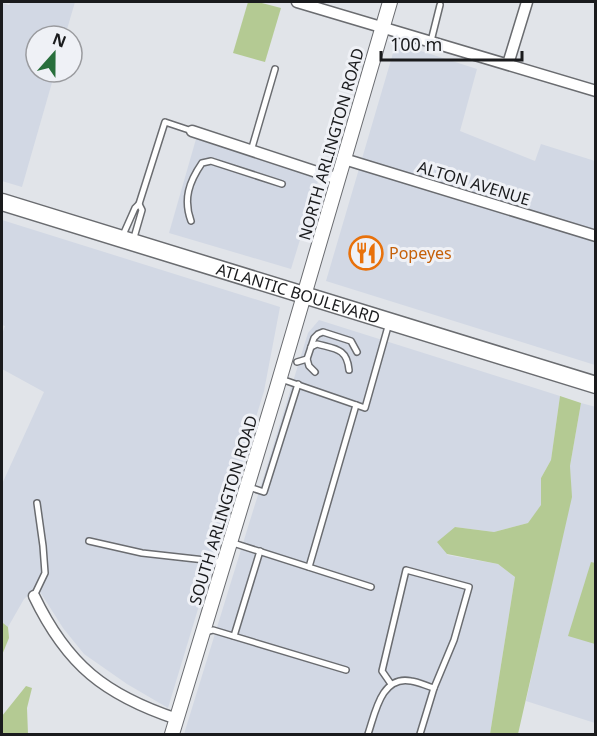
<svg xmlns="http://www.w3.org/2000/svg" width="597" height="736" font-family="'Noto Sans',sans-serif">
<rect width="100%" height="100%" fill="#e1e4e9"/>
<g fill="#d2d8e4">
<polygon points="11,2 75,2 65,36 36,36 36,72 55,72 22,187 2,181 2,3 9,5"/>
<polygon points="396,43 477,69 460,131 535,161 541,144 595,161 595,365 326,281"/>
<polygon points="196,139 319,178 291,269 169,233"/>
<polygon points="2,220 280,307 264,391 168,708 127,684 84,654 63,628 37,587 24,599 8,627 3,623 2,626 2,484 44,392 2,369 2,334 5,326 2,325"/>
<polygon points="319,320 560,396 551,460 541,478 541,506 528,523 494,532 455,527 447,555 498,564 515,577 490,734 184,734 308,333"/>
<polygon points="581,403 596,407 595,723 526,701 571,497 570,466"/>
</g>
<g fill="#b4ca93">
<polygon points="248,2 258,2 281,8 265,62 233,53"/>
<polygon points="560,396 581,403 570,466 572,497 518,734 490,734 515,577 498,564 447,554 437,542 455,527 494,532 528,523 541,505 541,478 551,460"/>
<polygon points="591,562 595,563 595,644 568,636"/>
<polygon points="3,623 8,627 9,638 2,655"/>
<polygon points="26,686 32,688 27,708 28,734 2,734 2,716"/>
</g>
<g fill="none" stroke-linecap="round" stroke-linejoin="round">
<defs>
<g id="lane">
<polyline points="431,41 440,5"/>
<polyline points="251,151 275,69"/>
<polyline points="139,204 165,122 192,131"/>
<path d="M 191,221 C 183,199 189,182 202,163 L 211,161 L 282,184"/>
<polyline points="123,235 135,208 139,204 142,210 133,241"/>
<path d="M 311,347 L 317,344 C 335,349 347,348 349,370"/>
<polyline points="297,362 307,359"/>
<polyline points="315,372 309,366 307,359 314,338 318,334 323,332 351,341 357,352"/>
<polyline points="281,379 365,408 389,323"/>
<polyline points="249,487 264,492 298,384"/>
<polyline points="89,541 142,553 223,562"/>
<polyline points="230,542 371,587"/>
<polyline points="309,567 356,405"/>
<polyline points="34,596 45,573 43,546 37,503"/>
<polyline points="205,632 213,630 346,670"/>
<polyline points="234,636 260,551"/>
<polyline points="391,684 382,671 406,570 469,587 454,640 434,688"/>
<path d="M 368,734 C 375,714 381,675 411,681 C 419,682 426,686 434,688 L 420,734"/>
</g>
<g id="street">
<polyline points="297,2 596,91"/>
<polyline points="508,64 527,2"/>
<polyline points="192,131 338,179"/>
<polyline points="344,159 596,236"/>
<path d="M 34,596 C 67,665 105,695 177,719"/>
</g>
<polyline id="secondary" points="172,734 276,391 390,2"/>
<g id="primary">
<path id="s1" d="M 2,202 L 596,385"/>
</g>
</defs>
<use href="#lane" stroke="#6a6c70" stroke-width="8"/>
<use href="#street" stroke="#6a6c70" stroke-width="13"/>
<use href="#secondary" stroke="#6a6c70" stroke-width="16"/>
<use href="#primary" stroke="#6a6c70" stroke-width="19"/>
<use href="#lane" stroke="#fff" stroke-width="5"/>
<use href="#street" stroke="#fff" stroke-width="10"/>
<use href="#secondary" stroke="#fff" stroke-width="14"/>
<use href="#primary" stroke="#fff" stroke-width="16"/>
</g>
<defs>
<symbol id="restaurant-ring" viewBox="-11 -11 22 22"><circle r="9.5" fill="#eff1f6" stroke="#e8710a" stroke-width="1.5"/><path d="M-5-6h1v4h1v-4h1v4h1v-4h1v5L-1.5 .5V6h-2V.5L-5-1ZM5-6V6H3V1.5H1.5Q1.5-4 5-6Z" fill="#e8710a"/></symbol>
</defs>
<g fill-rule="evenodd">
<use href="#restaurant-ring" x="347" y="234" width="38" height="38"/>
</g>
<g text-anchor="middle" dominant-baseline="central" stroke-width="6" stroke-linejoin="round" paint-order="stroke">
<g font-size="16" fill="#1a1b1d" stroke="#eff1f6">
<text transform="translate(331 144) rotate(-74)">NORTH ARLINGTON ROAD</text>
<text transform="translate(474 183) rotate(17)">ALTON AVENUE</text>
<text stroke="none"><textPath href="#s1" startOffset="310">ATLANTIC BOULEVARD</textPath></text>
<text transform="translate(223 510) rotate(-73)">SOUTH ARLINGTON ROAD</text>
</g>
<g font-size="16" fill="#c56008" stroke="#eff1f6" text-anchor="start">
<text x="389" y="253">Popeyes</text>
</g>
</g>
<rect width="597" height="736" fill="none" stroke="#1a1b1d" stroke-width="6"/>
<g transform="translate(54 54) rotate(21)"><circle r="28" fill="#eff1f6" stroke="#9a9b9f" stroke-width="1.5"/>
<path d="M0-4.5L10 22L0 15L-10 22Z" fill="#286f3c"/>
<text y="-9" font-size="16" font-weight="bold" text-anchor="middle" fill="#1a1b1d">N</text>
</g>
<path d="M381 51v9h141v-9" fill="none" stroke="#1a1b1d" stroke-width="3"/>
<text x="390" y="51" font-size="18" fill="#1a1b1d" stroke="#eff1f6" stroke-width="4.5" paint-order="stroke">100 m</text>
</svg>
